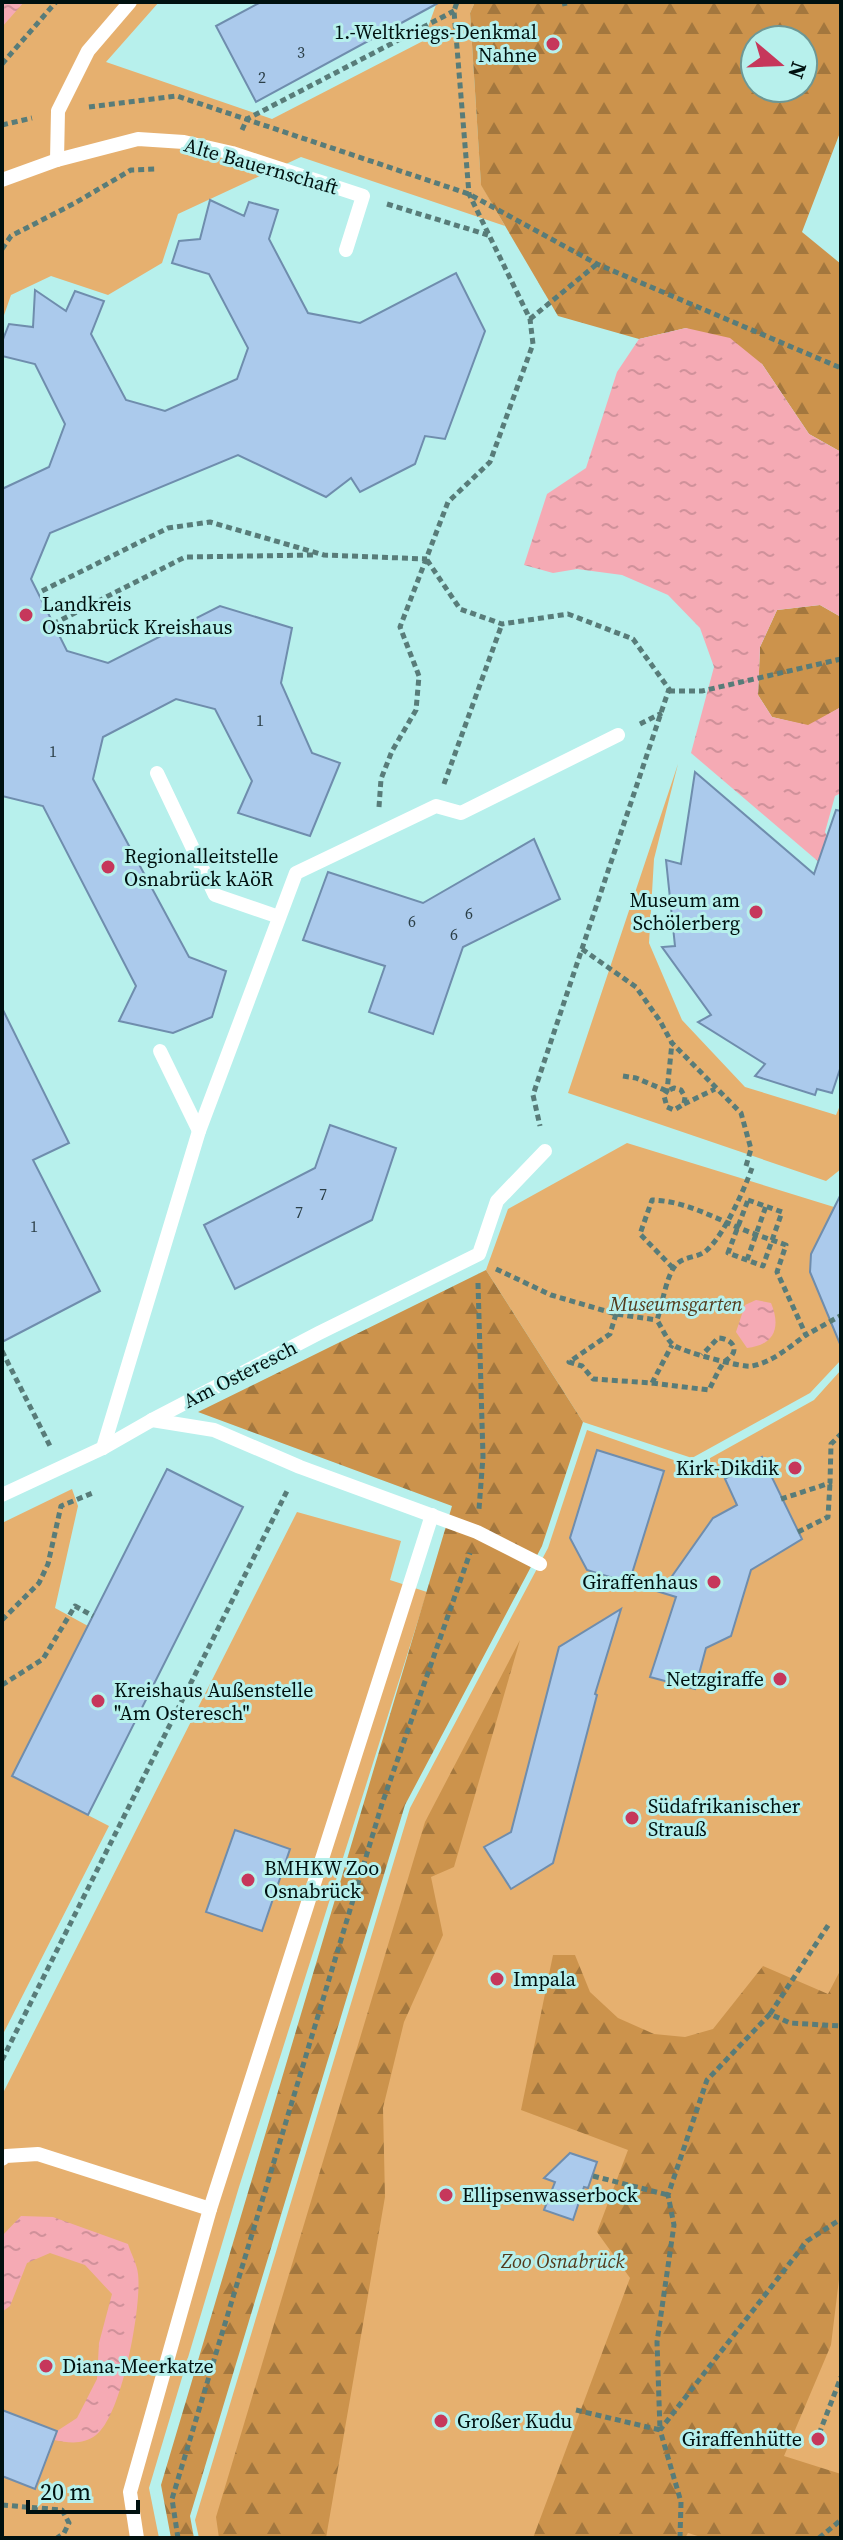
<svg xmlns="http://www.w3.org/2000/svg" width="843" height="2540" font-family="'Source Serif 4',serif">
<defs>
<pattern id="forest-firs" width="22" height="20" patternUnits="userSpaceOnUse" patternTransform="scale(2)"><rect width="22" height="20" fill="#cc934c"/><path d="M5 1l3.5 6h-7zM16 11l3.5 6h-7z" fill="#a3773e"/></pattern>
<pattern id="water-ripples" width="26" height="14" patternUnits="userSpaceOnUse" patternTransform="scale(2)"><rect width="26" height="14" fill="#f5aab4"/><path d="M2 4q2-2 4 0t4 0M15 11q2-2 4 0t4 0" fill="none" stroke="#d0919a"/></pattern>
</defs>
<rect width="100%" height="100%" fill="#b7f0ec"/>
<g fill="#e6b06f">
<polygon points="2,2 159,2 106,62 272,119 423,41 437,2 475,2 470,13 481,184 505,226 301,157 178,214 162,263 108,295 51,276 11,295 2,321"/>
<polygon points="678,764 654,859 649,943 682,1020 745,1087 836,1115 841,1103 841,1169 826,1181 568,1093"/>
<polygon points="627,1143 834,1207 841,1206 841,1360 810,1393 692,1458 583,1422 486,1270 508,1209"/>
<polygon points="841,1370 841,2538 199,2538 195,2520 410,1808 548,1548 587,1430 694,1467 814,1400"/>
<polygon points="72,1489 78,1506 55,1608 88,1626 12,1776 109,1826 2,2036 2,1523"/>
<polygon points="297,1512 401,1541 390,1580 427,1592 239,2187 149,2488 159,2538 2,2538 2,2095"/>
</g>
<g fill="url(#forest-firs)" fill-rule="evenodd">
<path d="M 475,2 L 841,2 L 841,130 L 802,232 L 841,264 L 841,452 L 809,434 L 762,364 L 686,328 L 639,339 L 558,316 L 481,185 L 470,13 ZM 755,40 L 803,40 L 803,88 L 755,88 Z"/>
<polygon points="820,605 841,617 841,707 809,726 772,717 758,695 760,647 777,610"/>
<polygon points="486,1270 583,1422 542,1546 405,1805 190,2516 194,2538 171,2538 161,2485 452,1506 198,1412"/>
<polygon points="520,1640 454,1867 431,1877 443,1935 404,2022 383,2108 385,2197 326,2538 219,2538 216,2517 425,1822"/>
<polygon points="553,1955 575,1955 590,1992 618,2018 654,2034 685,2037 713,2029 763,1966 828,1994 841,1969 841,2263 831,2345 784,2456 841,2474 841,2538 704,2538 688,2533 685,2538 533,2538 630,2278 597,2232 628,2150 521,2110"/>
</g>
<g fill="url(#water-ripples)">
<polygon points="2,2 24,2 2,27"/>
<polygon points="686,328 730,338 762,364 809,434 841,452 841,617 820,605 777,610 760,647 758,695 772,717 808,725 841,707 841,793 835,796 825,832 841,863 834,875 691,753 714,667 700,628 668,595 622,575 577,569 553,573 524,565 547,494 586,468 617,372 639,339"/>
<path d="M 756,1300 L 771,1303 C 781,1327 775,1345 747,1348 L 736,1332 L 745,1305 Z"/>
<path d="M 21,2216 L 53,2217 L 128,2244 C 131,2254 137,2264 138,2274 C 142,2306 122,2416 96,2435 C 83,2445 69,2443 54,2440 L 57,2431 L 77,2418 L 97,2379 L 99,2343 L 112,2294 L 85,2265 L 50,2253 L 27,2263 L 10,2306 L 2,2312 L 2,2236 Z"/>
</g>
<g fill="#abcaec" stroke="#6f8dad" stroke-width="2">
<polygon points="261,2 440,2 256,102 216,26"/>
<polygon points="210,200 244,216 249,202 278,210 269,239 308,313 360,323 456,273 485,331 445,439 425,436 415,464 360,492 351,478 326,497 238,455 50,533 31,579 67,651 108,663 220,606 292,628 281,683 312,753 340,763 310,836 238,813 252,781 215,709 176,699 103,737 93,779 189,957 226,971 212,1017 173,1033 119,1021 136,986 43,806 2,796 2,489 49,467 65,424 35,364 2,356 2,342 9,324 33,327 35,290 66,311 75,291 104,301 91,334 126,400 165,411 237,379 248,348 209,274 172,263 179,241 200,239"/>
<polygon points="695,772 814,874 836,810 841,811 841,1066 832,1093 817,1089 815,1095 755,1076 765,1064 698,1022 711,1015 662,947 675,946 666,860 681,864"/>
<polygon points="534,839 560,899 463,947 433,1034 369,1012 385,966 303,940 328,872 423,903"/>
<polygon points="2,1008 69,1143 33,1160 100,1291 2,1342"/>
<polygon points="330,1125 396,1148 372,1220 235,1289 204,1225 315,1168"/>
<polygon points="841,1194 841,1344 840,1344 810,1272 811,1254"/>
<polygon points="597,1450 664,1471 629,1583 587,1570 570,1538"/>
<polygon points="762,1457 802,1539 751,1570 731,1636 706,1648 695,1689 650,1677 676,1597 650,1589 670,1579 713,1518 737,1505 725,1479"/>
<polygon points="167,1469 243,1507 88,1815 12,1776"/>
<polygon points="621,1609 595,1694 597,1695 553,1863 511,1889 484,1847 511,1832 559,1647"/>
<polygon points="235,1830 290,1849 262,1931 206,1912"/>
<polygon points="570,2153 597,2162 588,2188 584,2187 573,2220 544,2210 555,2182 544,2178"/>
<polygon points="2,2410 57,2431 35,2489 2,2476"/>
</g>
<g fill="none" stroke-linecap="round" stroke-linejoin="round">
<g stroke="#587c79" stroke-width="5" stroke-dasharray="6 4" stroke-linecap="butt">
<polyline points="564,2 565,6"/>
<polyline points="2,64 56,2"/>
<polyline points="89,107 177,96 469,194 597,264 841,368"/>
<polyline points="2,125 32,118"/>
<polyline points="242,130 247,119 454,11"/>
<polyline points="387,204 488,235"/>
<polyline points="2,249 11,236 75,203 131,170 157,169"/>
<polyline points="530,319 597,264"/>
<polyline points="427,560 460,609 502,624 568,614 633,639 669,689 533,1095 540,1126"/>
<polyline points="42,591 168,528 210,522 324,555 427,559"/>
<polyline points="53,624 185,557 315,555"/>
<polyline points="669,691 702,691 841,659"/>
<polyline points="640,724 662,713"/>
<polyline points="444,784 502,624"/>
<polyline points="379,807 381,779 392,751 416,710 419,676 400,627 448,502 490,462 533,344 530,319 469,194 454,11 457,2"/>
<polyline points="582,949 636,987 660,1021 672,1043 741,1113 751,1149 746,1166"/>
<polyline points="623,1076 636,1078 667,1091 674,1088 681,1090 685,1097 684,1104 674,1110 667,1107 664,1096 667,1091 672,1043"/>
<polyline points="684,1104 715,1089"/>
<path d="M 752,1168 C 744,1190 724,1235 707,1250 C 697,1259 684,1255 675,1266 C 666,1277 662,1306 657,1320 C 662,1328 667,1341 675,1346 C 685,1352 742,1368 752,1366 C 773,1362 789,1347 806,1335"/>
<polygon points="748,1200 782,1212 763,1266 728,1253"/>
<polyline points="747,1260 766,1206"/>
<path d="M 673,1268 L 640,1234 L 652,1200 C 683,1201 709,1215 737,1227 C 753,1234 770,1239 786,1245 L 777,1272 L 806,1335 L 840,1316"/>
<polyline points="496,1269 551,1295 616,1314 657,1320"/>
<polyline points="478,1283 483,1457 479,1509"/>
<polyline points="616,1314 610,1334 569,1362 582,1366 593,1379 652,1383 672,1345"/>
<polyline points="2,1351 50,1446"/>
<path d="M 652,1383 L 709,1390 C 713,1382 717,1373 722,1365 C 724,1361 729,1359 732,1355 C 739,1345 727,1338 718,1338 L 702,1355"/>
<polyline points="781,1499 830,1483 831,1444 841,1434"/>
<polyline points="798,1532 828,1517 830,1483"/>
<polyline points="2,1620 39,1583 48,1564 61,1506 95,1492"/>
<polyline points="2,1685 43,1659 75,1606 93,1616"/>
<polyline points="770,2014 829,1924"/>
<polyline points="2,2060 288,1489"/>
<polyline points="593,2176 668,2195"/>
<polyline points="576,2410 660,2430 657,2342 674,2225 668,2195 707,2080 770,2014 790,2023 841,2026"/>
<polyline points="819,2434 841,2377"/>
<polyline points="2,2505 62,2510 69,2523 64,2533 57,2538"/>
<polyline points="178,2538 172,2499 382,1804 470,1553"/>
<polyline points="680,2538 681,2502 660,2430 807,2241 841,2219"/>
<polyline points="819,2538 841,2520"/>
</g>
<g stroke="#fff" stroke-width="14">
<polyline points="57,160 58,111 88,51 130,2"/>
<polyline points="2,180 57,160 138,139 184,142 232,153 363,196 346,250"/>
<polyline points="157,773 215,895 279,917"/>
<polyline points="160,1051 199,1131"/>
<polyline points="152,1420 214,1430 300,1467 477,1532 540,1564"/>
<polyline points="103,1448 199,1131 296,873 436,806 461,813 618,735"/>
<polyline points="2,1495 103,1448 152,1420 319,1333 479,1254 497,1201 545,1151"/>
<polyline points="2,2159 6,2156 38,2154 210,2209"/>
<polyline points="137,2538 130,2492 210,2209 432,1515"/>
</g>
</g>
<g fill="#c6375b" stroke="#b7f0ec" stroke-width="3">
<circle cx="553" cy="44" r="8"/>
<circle cx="26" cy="615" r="8"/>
<circle cx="108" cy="867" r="8"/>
<circle cx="756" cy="912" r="8"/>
<circle cx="795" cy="1468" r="8"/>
<circle cx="714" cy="1582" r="8"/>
<circle cx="780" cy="1679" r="8"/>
<circle cx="98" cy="1701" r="8"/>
<circle cx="632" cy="1818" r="8"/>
<circle cx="248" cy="1880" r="8"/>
<circle cx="497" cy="1979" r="8"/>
<circle cx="446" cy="2195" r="8"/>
<circle cx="46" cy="2366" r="8"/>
<circle cx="441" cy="2421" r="8"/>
<circle cx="818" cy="2439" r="8"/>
</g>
<g text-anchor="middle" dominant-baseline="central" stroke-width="6" stroke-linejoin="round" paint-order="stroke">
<g font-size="16" fill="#2b3f47">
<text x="301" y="52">3</text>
<text x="262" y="77">2</text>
<text x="260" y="720">1</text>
<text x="53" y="751">1</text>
<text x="469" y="913">6</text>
<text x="412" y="921">6</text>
<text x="454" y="934">6</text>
<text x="323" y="1194">7</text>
<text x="299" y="1212">7</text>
<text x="34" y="1226">1</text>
</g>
<g font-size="20" fill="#001110" stroke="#b7f0ec" text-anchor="start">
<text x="537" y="32" text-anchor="end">1.-Weltkriegs-Denkmal<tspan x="537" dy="23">Nahne</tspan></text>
<text x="42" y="604">Landkreis<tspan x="42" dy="23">Osnabrück Kreishaus</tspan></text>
<text x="124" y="856">Regionalleitstelle<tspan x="124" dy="23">Osnabrück kAöR</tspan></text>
<text x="740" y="900" text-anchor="end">Museum am<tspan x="740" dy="23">Schölerberg</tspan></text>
<text x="779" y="1468" text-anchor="end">Kirk-Dikdik</text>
<text x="698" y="1582" text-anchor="end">Giraffenhaus</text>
<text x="764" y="1679" text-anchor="end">Netzgiraffe</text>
<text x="114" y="1690">Kreishaus Außenstelle<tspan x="114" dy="23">"Am Osteresch"</tspan></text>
<text x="648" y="1806">Südafrikanischer<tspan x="648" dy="23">Strauß</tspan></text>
<text x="264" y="1868">BMHKW Zoo<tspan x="264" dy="23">Osnabrück</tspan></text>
<text x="513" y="1979">Impala</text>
<text x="462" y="2195">Ellipsenwasserbock</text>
<text x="62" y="2366">Diana-Meerkatze</text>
<text x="457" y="2421">Großer Kudu</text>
<text x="802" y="2439" text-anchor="end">Giraffenhütte</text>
</g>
<g font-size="20" fill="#001110" stroke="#b7f0ec">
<text transform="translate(261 166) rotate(16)">Alte Bauernschaft</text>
<text transform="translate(240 1374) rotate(-27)">Am Osteresch</text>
</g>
<g font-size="20" font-style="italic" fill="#533a1c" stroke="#b7f0ec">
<text x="676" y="1304">Museumsgarten</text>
<text x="563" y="2261">Zoo Osnabrück</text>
</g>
</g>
<rect width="843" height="2540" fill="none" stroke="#001110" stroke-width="8"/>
<g transform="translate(779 64) rotate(109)"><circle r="38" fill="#b7f0ec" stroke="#6e9794" stroke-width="2"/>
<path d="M0-6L14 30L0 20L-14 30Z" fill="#c6375b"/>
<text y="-12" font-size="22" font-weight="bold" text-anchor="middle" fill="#001110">N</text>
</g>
<path d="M28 2500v12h110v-12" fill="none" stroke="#001110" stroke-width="4"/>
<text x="40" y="2500" font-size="24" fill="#001110" stroke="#b7f0ec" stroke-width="6" paint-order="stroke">20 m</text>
</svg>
